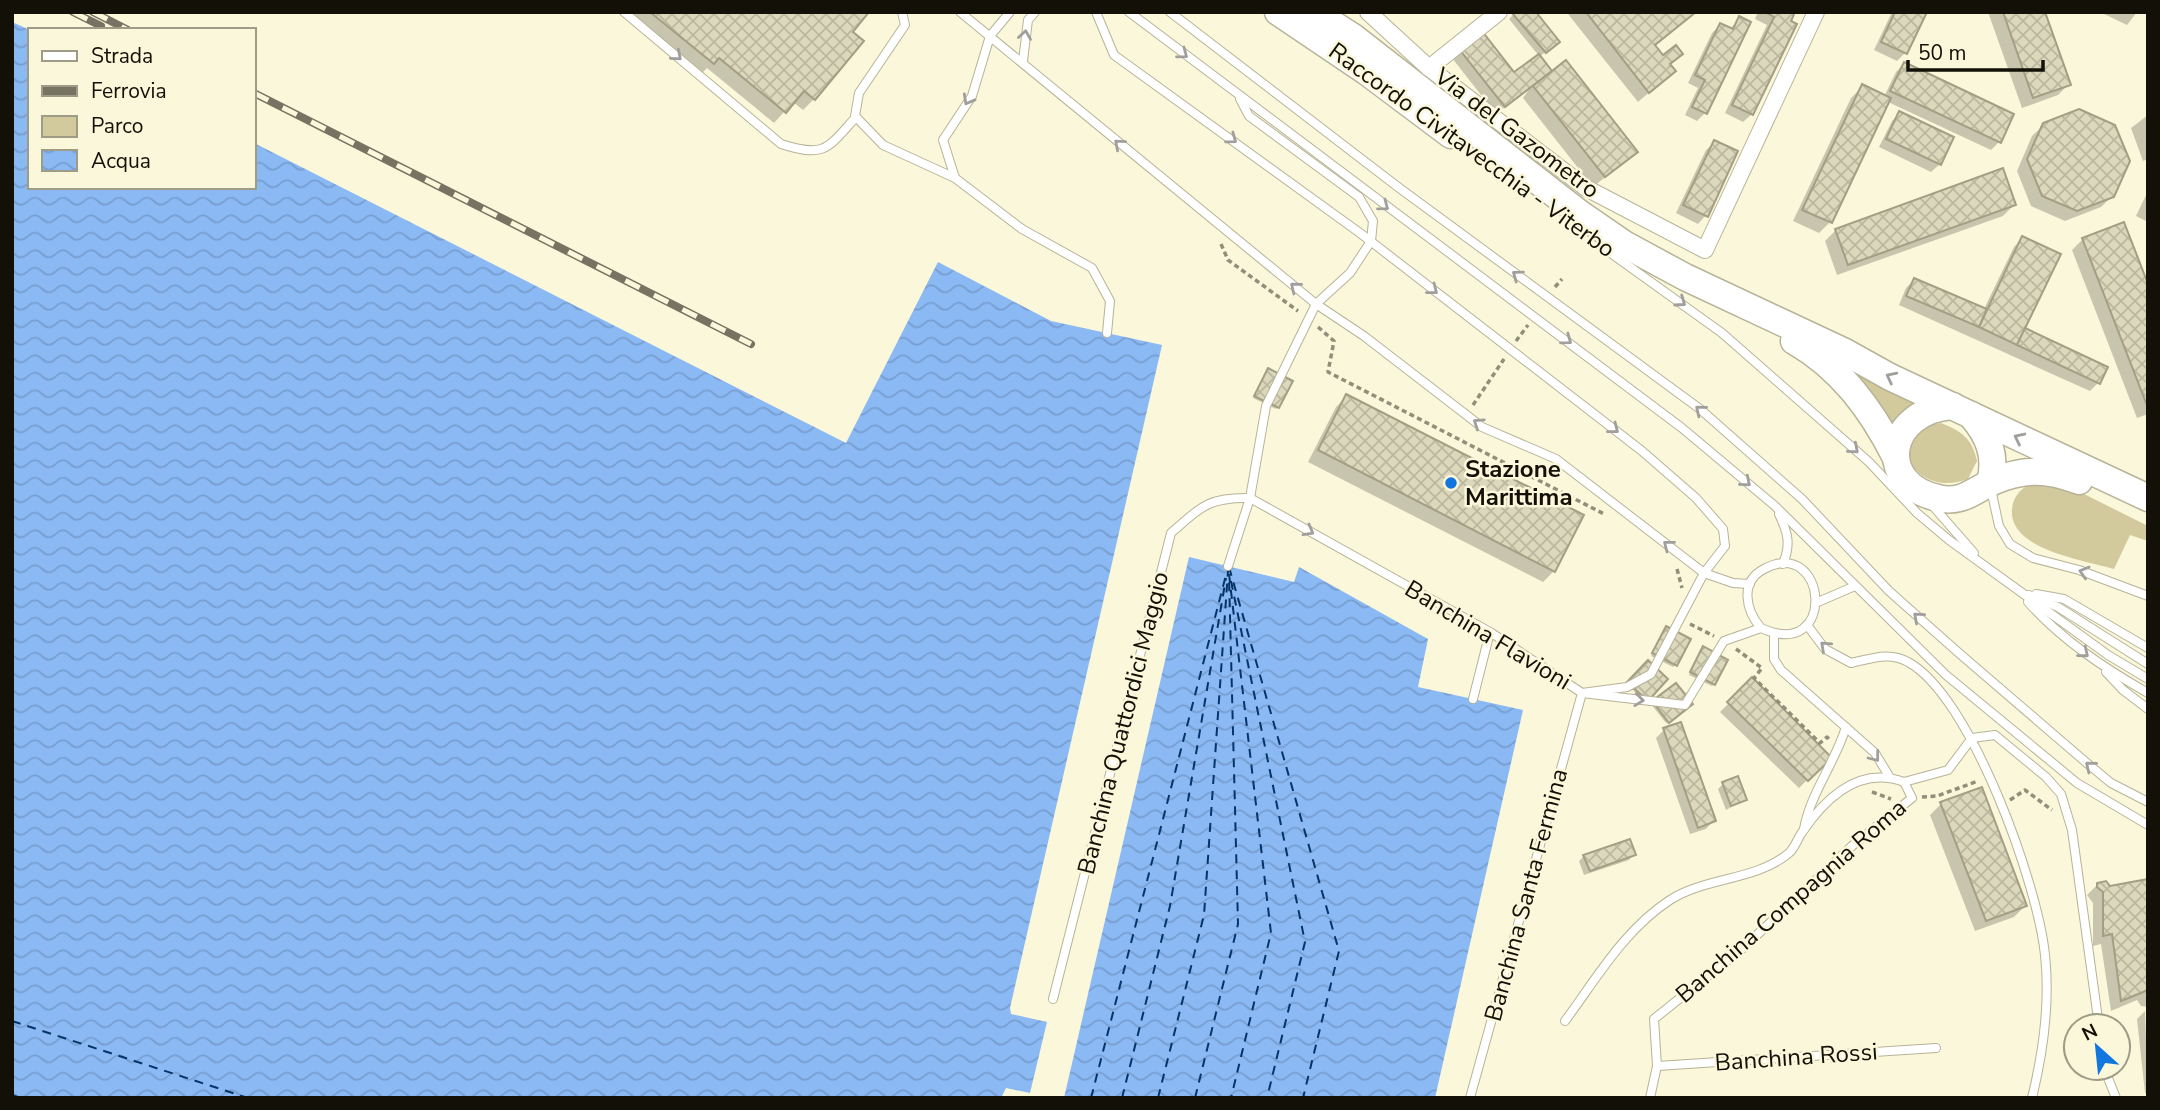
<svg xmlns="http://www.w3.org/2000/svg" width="2160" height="1110" font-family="'Nunito Sans',sans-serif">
<defs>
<pattern id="water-waves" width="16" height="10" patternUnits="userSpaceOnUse" patternTransform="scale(1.75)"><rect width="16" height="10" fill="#8bb9f4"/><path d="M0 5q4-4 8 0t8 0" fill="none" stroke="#779ed0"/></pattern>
<pattern id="building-cross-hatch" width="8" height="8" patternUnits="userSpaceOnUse" patternTransform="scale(1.75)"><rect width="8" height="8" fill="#dcd8bc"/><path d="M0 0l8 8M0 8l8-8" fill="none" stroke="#bcb8a0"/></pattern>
</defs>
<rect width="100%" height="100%" fill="#fbf7da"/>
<g fill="#d2ca9c">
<polygon points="1843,368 1916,402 1906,408 1891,425 1880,405"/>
<path d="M 1941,423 C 1961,431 1972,438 1977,461 L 1968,479 C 1914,500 1878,433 1941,423 Z"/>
<path d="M 2035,481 L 2078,491 L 2148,526 L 2148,541 L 2130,535 L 2114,569 C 2085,560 2008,550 2012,509 C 2013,495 2023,487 2035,481 Z"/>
</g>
<g fill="url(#water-waves)">
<polygon points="12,22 30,30 30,187 254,187 254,143 846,443 938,262 1051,321 1162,345 1010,1008 1011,1014 1047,1022 1030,1093 1006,1088 1001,1098 12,1098"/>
<polygon points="1189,557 1294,582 1299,567 1428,639 1418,687 1523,710 1435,1098 1064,1098"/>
</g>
<g fill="#0003">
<polygon points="626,12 867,12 850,32 862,41 814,99 803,110 793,102 774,123 707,68 701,74"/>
<polygon points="1516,12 1534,12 1553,46 1539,57 1544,76 1636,152 1593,187 1523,98 1530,88 1496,114 1452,58 1460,50 1514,75 1539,56 1509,19"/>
<polygon points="1570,12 1695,12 1653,46 1662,58 1681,53 1669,65 1674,71 1638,102 1568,14"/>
<polygon points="1758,12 1793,12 1752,114 1743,122 1725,113 1767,25 1755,19"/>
<polygon points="1892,12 1925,12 1905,53 1897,61 1874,50"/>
<polygon points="1988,12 2043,12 2069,84 2058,95 2022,108"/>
<polygon points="2100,12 2137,12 2127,25"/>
<polygon points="1740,18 1705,113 1697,121 1685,115 1698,88 1688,83 1712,33 1720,25 1730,29"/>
<polygon points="1904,64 2012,115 1999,142 1991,150 1888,102 1830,222 1819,233 1793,221 1851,98 1862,87 1884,97 1896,72"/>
<polygon points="1900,113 1940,164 1931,172 1879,147 1892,121"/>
<polygon points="2148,115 2148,159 2143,161 2131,128"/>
<polygon points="2044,125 2112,196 2101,207 2065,221 2031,206 2017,171 2032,136"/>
<polygon points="1715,142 1706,215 1698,224 1676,213 1706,150"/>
<polygon points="2148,191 2148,222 2136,216"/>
<polygon points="2014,205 2003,216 1837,275 1825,241 1836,230"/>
<polygon points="2022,239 2023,329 2098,383 2090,391 1899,305 1906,288 1914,280 1984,309 2014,247"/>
<polygon points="2083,239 2148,289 2148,414 2137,418 2072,250"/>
<polygon points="1266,373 1278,407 1276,409 1253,398"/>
<polygon points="1347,396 1554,571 1543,582 1308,462 1336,407"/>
<polygon points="1664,631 1675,665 1673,667 1651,656"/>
<polygon points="1702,650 1714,684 1712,686 1689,675"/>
<polygon points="1666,679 1645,701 1627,685"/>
<polygon points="1752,680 1829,758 1799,788 1720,712"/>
<polygon points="1651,704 1690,704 1666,723"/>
<polygon points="1664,730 1714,820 1706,829 1690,834 1656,738"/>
<polygon points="1723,784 1745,800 1726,810 1718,789"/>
<polygon points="1981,789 2025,906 2014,917 1975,931 1930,815 1941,804"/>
<polygon points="1634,854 1629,860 1584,875 1579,861 1584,856"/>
<polygon points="2148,881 2148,1007 2141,1006 2137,1000 2111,1011 2101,944 2093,946 2093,903 2087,895 2098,884 2109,887"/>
<polygon points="2145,1011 2148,1093 2145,1093 2137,1019"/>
</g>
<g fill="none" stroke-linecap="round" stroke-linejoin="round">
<g stroke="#053468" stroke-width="2" stroke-dasharray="9 7" stroke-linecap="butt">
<polyline points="1229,567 1339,951 1303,1098"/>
<polyline points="1229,574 1271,933 1231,1098"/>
<polyline points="1231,581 1305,942 1267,1098"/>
<polyline points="12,1021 248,1098"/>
<polyline points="12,1095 21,1098"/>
<polyline points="1091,1098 1227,571"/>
<polyline points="1122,1098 1170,906 1226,578"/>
<polyline points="1158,1098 1204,915 1228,571"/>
<polyline points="1195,1098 1238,924 1229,578"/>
</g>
</g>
<g fill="url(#building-cross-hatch)" stroke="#a39e84" stroke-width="2">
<polygon points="650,12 869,12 853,32 864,41 815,100 804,91 786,113 719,58 714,64"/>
<polygon points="1536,12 1560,42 1546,53 1512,13"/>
<polygon points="1586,12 1696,12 1655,45 1663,55 1676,45 1683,54 1670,64 1676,71 1649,93"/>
<polygon points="1765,12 1795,12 1791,21 1797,24 1753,115 1732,105 1774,17"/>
<polygon points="1895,12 1927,12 1907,54 1881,42"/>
<polygon points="2003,12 2045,12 2071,85 2033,98"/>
<polygon points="1739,16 1751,22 1707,114 1692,107 1705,80 1695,75 1720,23 1733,29"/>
<polygon points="1482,31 1514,72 1539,54 1552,71 1505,107 1459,49"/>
<polygon points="1566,60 1638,152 1605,177 1533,86"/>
<polygon points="1904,62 2014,114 2001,143 1890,91"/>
<polygon points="1862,84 1891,98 1832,223 1802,210"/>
<polygon points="2079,109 2115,125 2130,161 2114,197 2077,211 2042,196 2027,159 2043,123"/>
<polygon points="1899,111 1954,137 1941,165 1886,139"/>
<polygon points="1714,140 1738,151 1708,217 1683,205"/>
<polygon points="2003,168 2016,205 1848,265 1835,229"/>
<polygon points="2124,222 2148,284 2148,408 2082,238"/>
<polygon points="2022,236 2061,254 2017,345 1979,327"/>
<polygon points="1914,278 1987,309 1979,327 1906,296"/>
<polygon points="2025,328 2108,367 2100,384 2017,345"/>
<polygon points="1268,368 1293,381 1279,408 1254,396"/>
<polygon points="1346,394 1584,515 1555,572 1318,450"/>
<polygon points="1666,626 1691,639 1677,666 1652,653"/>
<polygon points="1703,646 1728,660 1715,685 1690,672"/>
<polygon points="1648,660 1668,679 1648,701 1627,682"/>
<polygon points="1752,677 1832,758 1808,781 1727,702"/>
<polygon points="1676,683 1693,704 1669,723 1652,701"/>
<polygon points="1681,722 1716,821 1698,828 1663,728"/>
<polygon points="1738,776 1747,800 1731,806 1722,782"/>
<polygon points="1982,787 2027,906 1986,921 1940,802"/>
<polygon points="1630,839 1636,855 1590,871 1583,855"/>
<polygon points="2148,879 2148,990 2121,1001 2112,934 2103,936 2103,892 2097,887 2097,883 2106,881 2110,886"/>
</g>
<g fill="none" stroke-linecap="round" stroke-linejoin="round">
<defs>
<g id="lane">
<path d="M 624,12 L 781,144 C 825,158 827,149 856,117"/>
<polyline points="902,12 905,25 859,93 855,116 883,145 955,178 1022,229 1092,268 1110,301 1107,333"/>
<polyline points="960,12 1316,304 1364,336 1482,427 1556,459 1704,573 1733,583 1750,584"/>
<polyline points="1096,12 1114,55 1360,233 1642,451 1696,498 1723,529 1725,546 1704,573 1651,674 1627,687 1582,693 1470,1098"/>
<polyline points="1129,12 1682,428 1775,506 1946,675 2077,783 2148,825"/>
<polyline points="1170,12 1398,187 1700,409 1802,499 1889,591 1960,654 2088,764 2111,783 2148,802"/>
<polyline points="1023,61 1028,20 1035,12"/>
<polyline points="955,178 943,140 972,96 990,36 1010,12"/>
<polyline points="1605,249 1722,333 1869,462 1917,513 1949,540 2108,655 2148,679"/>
<polyline points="1991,489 1999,526 2010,544 2033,558 2079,570 2148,596"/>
<polyline points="1932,505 1974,553"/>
<path d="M 1779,514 C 1788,533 1791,544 1783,564"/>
<polyline points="1228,566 1250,498 1266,406 1316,304 1350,273 1371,241 1373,221 1359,197 1249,116 1240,99"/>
<polyline points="2036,594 2064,599 2148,648"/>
<polyline points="2029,595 2058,607 2148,664"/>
<polyline points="1818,602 1855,586"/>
<path d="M 2028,602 C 2062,640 2104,668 2148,693"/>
<path d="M 1807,625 L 1825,649 L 1851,663 C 1871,659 1889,651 1908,662 C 1971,696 2038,885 2045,955 C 2050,1001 2043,1053 2032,1098"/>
<polyline points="1774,634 1774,659 1781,670 1875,753 1889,776"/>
<polyline points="2106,672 2123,690 2148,709"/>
<polyline points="1473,699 1490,632"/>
<polyline points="1972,738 1995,735 2046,777 2061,794 2072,830 2099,1026"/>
<polyline points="1904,782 1948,770 1972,738"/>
<path d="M 1804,829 C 1810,794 1835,763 1846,727"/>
<path d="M 1053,999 L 1171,533 C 1201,507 1208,497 1250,498 L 1490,632 L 1582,693 L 1685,705 L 1724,641 L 1761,628 C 1838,663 1828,535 1764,569 C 1739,582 1746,611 1761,628"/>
<path d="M 1565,1021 C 1596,979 1625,929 1670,900 C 1705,877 1756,881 1789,853 C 1795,848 1798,837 1803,831 C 1827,796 1861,766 1904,782"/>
<polyline points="1657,1066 1936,1048"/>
<polyline points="2104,1068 2116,1098"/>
<polyline points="1650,1098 1657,1066 1654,1019 1743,948 1852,846 1912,798 1904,782"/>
</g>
<g id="street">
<polyline points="1368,12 1429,68 1586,188 1705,250 1816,12"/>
<polyline points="1429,68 1499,12"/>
</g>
<g id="primary">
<polyline points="1278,12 1367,72 1451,135"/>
<polyline points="1314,12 1353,37 1579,213 1624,244 1685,277 1845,352 1890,377 2148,498"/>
<path d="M 1794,341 C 1841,368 1871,409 1895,456"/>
<path d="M 1953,406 C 1884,411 1876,485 1938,498 C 1961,504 1973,491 1992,482 C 2023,468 2048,469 2079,481"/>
<path d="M 1971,415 C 1989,436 1997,456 1990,483"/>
</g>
</defs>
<use href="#lane" stroke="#b7b398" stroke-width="10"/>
<use href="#street" stroke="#b7b398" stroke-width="18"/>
<use href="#primary" stroke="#b7b398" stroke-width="29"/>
<g stroke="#918e7a" stroke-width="3.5" stroke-dasharray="5 3.5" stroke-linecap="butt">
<polyline points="1221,244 1228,260 1298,311"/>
<polyline points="1555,287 1562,279"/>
<polyline points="1318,327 1334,341 1328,372 1606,515"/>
<polyline points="1516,341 1528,325"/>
<polyline points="1473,405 1504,359"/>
<polyline points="1677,569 1682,588"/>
<polyline points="1690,624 1714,636"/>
<polyline points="1736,649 1762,668 1754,678 1820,743 1827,737 1830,740"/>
<polyline points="1872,792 1891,799"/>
<polyline points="1922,797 1937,796 1978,781"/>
<polyline points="2010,800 2025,790 2052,810"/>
</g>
<use href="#lane" stroke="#fff" stroke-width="8"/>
<use href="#street" stroke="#fff" stroke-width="16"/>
<use href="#primary" stroke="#fff" stroke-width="26"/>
<defs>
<g id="rail">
<polyline points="73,12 101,26"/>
<polyline points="93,12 128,30"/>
<polyline points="254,93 751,344"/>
</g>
</defs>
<use href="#rail" stroke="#767362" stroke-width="8"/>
<use href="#rail" stroke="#fbf7da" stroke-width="5" stroke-dasharray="16" stroke-linecap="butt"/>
</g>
<defs><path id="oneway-chevron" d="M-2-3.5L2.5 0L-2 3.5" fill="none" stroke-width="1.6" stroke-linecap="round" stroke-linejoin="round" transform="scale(1.75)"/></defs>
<g stroke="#a09f9c">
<use href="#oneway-chevron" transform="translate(1025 35) rotate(-81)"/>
<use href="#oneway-chevron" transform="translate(1183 54) rotate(37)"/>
<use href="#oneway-chevron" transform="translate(677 56) rotate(41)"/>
<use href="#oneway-chevron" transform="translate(968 100) rotate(119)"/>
<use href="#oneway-chevron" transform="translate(1232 139) rotate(36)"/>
<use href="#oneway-chevron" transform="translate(1119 144) rotate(-139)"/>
<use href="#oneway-chevron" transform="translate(1384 206) rotate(37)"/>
<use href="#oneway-chevron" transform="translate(1517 275) rotate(-144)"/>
<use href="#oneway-chevron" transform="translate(1295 287) rotate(-141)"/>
<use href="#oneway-chevron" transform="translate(1433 290) rotate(38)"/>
<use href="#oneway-chevron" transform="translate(1681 302) rotate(35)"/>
<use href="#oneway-chevron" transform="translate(1567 340) rotate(36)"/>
<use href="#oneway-chevron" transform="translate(1891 377) rotate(-153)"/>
<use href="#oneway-chevron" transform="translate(1700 410) rotate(-141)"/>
<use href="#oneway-chevron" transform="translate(1478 423) rotate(-146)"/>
<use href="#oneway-chevron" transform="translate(1614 429) rotate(38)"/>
<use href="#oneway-chevron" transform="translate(2019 438) rotate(-154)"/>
<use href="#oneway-chevron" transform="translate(1854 449) rotate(41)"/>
<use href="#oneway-chevron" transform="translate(1746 482) rotate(40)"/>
<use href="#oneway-chevron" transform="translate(1309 531) rotate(29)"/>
<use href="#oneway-chevron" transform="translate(1668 545) rotate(-142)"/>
<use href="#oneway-chevron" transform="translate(2084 572) rotate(-163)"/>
<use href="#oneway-chevron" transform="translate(1918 617) rotate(-139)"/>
<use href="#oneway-chevron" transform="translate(1825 646) rotate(-138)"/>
<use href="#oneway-chevron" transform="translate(2084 653) rotate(39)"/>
<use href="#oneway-chevron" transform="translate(1639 700) rotate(7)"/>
<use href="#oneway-chevron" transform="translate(1875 757) rotate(52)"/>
<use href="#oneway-chevron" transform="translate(2090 766) rotate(-141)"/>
</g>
<circle fill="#1276df" stroke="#fbf7da" stroke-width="2.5" cx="1451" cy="483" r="7"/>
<g text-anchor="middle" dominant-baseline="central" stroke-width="5" stroke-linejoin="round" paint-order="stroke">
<g font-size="24" fill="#121007" stroke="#fbf7da">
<text transform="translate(1517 133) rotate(37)">Via del Gazometro</text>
<text transform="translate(1472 150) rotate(36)">Raccordo Civitavecchia - Viterbo</text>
<text transform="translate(1488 635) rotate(31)">Banchina Flavioni</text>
<text transform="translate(1123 723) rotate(-76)">Banchina Quattordici Maggio</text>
<text transform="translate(1526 895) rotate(-75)">Banchina Santa Fermina</text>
<text transform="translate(1791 901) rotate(-41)">Banchina Compagnia Roma</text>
<text transform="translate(1796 1057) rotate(-4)">Banchina Rossi</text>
</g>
<g font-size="24" font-weight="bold" fill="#121007" stroke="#fbf7da" text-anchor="start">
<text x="1465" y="469">Stazione<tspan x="1465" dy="28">Marittima</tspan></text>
</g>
</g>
<rect width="2160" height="1110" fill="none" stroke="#121007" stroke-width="28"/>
<rect x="28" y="28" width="228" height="161" fill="#fbf7da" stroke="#9e9b86" stroke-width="2"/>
<rect x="42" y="51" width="35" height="10" fill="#ffffff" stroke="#9e9b86" stroke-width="2"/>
<text x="91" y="63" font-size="21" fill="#121007">Strada</text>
<rect x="42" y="86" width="35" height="10" fill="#767362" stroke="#9e9b86" stroke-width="2"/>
<text x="91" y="98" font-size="21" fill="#121007">Ferrovia</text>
<rect x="42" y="116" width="35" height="21" fill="#d2ca9c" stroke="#9e9b86" stroke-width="2"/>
<text x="91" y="133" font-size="21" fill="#121007">Parco</text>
<rect x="42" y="150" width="35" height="21" fill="url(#water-waves)" stroke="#9e9b86" stroke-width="2"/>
<text x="91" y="168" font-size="21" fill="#121007">Acqua</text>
<g transform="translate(2097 1047) rotate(333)"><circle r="33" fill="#fbf7da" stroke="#9e9b86" stroke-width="2"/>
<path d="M0-5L12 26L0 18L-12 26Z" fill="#1276df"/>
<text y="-10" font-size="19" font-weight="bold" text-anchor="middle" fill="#121007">N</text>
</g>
<path d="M1908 60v10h135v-10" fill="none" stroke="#121007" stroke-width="3.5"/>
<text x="1918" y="60" font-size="21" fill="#121007" stroke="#fbf7da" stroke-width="5" paint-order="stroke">50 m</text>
</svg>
